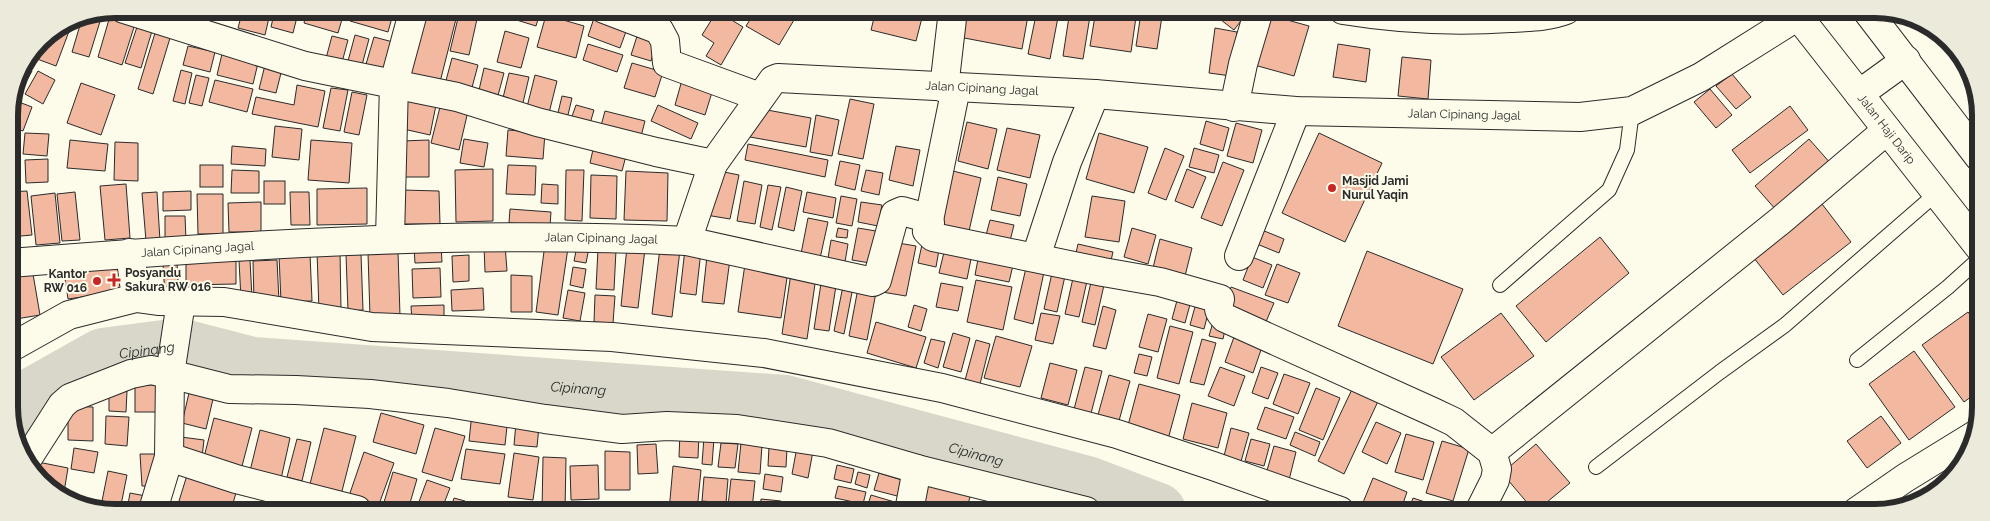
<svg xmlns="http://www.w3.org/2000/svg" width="1990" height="521" font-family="Raleway,sans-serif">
<rect width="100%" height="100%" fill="#fdfbea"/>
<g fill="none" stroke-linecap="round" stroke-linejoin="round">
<path stroke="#d8d7c9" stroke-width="56" id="s1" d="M 11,424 L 30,397 L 103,356 L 179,346 L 252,365 L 785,403 L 1087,484 L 1158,511"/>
</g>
<g fill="#f2b8a0" stroke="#2b2b2b">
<polygon points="243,9 271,9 265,35 238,28"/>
<polygon points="275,9 299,9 293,33 271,27"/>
<polygon points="307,9 345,9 338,33 304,23"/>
<polygon points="353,9 375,9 393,14 388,32 350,21"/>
<polygon points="418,9 434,9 457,15 439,86 402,77"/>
<polygon points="473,9 493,9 491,18 472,13"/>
<polygon points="499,9 541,9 536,26 497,14"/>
<polygon points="756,10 800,10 779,45 746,26"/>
<polygon points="876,10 924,10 916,41 871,30"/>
<polygon points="964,10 1029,10 1022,49 959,37"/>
<polygon points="1037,10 1059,12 1050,59 1028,54"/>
<polygon points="1070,10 1091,10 1083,59 1063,56"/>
<polygon points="1096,10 1137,10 1131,52 1090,46"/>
<polygon points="1208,10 1249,10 1234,30"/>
<polygon points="717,11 743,27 721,65 706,56 714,43 702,35"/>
<polygon points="94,13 102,15 89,57 72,52 83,15"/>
<polygon points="1141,13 1162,16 1157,49 1136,46"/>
<polygon points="1262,13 1309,26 1294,76 1247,63"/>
<polygon points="459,14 477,19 469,55 450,51"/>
<polygon points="546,15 584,26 576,58 537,47"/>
<polygon points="595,15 628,26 620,48 588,36"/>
<polygon points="110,16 135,24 122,65 98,57"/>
<polygon points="64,24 71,26 56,66 29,56 40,40"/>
<polygon points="137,27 152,31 141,68 125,63"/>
<polygon points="1215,28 1237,32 1231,76 1209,73"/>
<polygon points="639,30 658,36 651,61 631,55"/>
<polygon points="505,31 529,38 521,68 497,62"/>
<polygon points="155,33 170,38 153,94 138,89"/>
<polygon points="355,35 369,39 362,65 348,61"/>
<polygon points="332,36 348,40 341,66 325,62"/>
<polygon points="374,37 393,42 384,76 364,71"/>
<polygon points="588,44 623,55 617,72 583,60"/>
<polygon points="1338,44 1370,49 1366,82 1333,77"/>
<polygon points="188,46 215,52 210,72 183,65"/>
<polygon points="222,54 258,63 253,84 217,75"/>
<polygon points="1402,57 1431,60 1428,99 1398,96"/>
<polygon points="452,58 478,65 470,95 444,88"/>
<polygon points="266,61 283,65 276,93 259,89"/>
<polygon points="632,63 663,72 655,97 624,88"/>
<polygon points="22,66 32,71 20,93 13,89 17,74"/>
<polygon points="484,68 504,73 496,103 477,99"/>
<polygon points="181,70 192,73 185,104 173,101"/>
<polygon points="38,71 55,80 43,104 25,94"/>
<polygon points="509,73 529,77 522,107 502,102"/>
<polygon points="1732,74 1751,97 1736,109 1716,86"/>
<polygon points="196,75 209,78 202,106 189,103"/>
<polygon points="535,75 557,81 548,117 526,111"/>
<polygon points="215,80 253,89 247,112 209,102"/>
<polygon points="682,80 713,89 705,115 675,105"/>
<polygon points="81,83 115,95 101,135 67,123"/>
<polygon points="297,85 325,91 318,127 252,114 256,97 294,105"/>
<polygon points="331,88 348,90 340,131 323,128"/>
<polygon points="1710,89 1732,115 1716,128 1694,102"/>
<polygon points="352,92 367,95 359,135 344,132"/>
<polygon points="406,94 437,100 430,135 399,128"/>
<polygon points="562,96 572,98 567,119 557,117"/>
<polygon points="11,99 32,107 23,131 9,126 9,108"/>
<polygon points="850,99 874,104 863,159 838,154"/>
<polygon points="441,103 468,111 459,150 431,143"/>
<polygon points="576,105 594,110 589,127 570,122"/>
<polygon points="658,105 698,123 691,139 651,121"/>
<polygon points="1790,106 1808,130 1750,173 1732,150"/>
<polygon points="756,108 811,118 806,147 750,137"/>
<polygon points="605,111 645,121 639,144 599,133"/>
<polygon points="816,115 839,120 832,156 810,152"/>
<polygon points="1206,121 1229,128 1223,151 1200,144"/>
<polygon points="967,122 997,129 988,169 958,161"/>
<polygon points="1236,123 1262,130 1253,163 1227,156"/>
<polygon points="275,126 302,129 299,160 272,157"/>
<polygon points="1007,128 1040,135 1030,178 997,170"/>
<polygon points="508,130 545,133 543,159 506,156"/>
<polygon points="25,133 49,134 47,156 23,154"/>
<polygon points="1099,133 1148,147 1134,193 1086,179"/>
<polygon points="1319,133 1382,163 1345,242 1282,213"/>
<polygon points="464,139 488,143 484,167 460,163"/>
<polygon points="1809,139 1832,165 1777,211 1755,186"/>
<polygon points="70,140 108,144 105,171 67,168"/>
<polygon points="311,140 352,143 349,183 308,180"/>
<polygon points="429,140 429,177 402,177 401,141"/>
<polygon points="115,142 138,143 138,181 114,180"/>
<polygon points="748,144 828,160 825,177 745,160"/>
<polygon points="594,145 627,152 622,171 590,163"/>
<polygon points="232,146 266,149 265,166 231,164"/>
<polygon points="896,146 920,150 913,186 889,180"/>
<polygon points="1165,148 1184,156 1166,200 1148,193"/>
<polygon points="1194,148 1219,155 1214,173 1189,167"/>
<polygon points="48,159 48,182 26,183 25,160"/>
<polygon points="840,161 860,165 855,190 835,185"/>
<polygon points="1223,162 1244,170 1222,226 1201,218"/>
<rect x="200" y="165" width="23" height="22"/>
<polygon points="508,165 536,166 535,195 506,194"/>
<rect x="9" y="166" width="5" height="17"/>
<polygon points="493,169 493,221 456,222 455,170"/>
<polygon points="1187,169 1206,177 1193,208 1175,201"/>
<polygon points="232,170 259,171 259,193 231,193"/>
<polygon points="566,170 584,170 582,221 565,220"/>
<polygon points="714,170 739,175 730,219 706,215"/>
<polygon points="866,170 883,173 879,195 861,191"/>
<polygon points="626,171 668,173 667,221 624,220"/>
<polygon points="953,171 981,178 969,231 941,225"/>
<polygon points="591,175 617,176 616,219 590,218"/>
<polygon points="998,177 1027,184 1020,216 991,210"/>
<rect x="264" y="181" width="21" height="23"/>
<polygon points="744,181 762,185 755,224 737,221"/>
<polygon points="126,184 130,238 105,240 100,186"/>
<polygon points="542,184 558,185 558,204 541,203"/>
<polygon points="768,185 781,187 772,230 760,227"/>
<polygon points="786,187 802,191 794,231 778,227"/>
<polygon points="367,188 367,224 317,225 317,189"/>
<polygon points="402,190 439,191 440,224 401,224"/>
<polygon points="27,191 32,235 10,237 9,192"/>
<polygon points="191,191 191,210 163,211 163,192"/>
<polygon points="75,192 80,240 62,241 57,194"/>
<polygon points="157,192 160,241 146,241 142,193"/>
<polygon points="290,192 309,192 310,225 291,225"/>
<polygon points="807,192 836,198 833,218 803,212"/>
<polygon points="55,193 60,243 36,245 31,196"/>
<polygon points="197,194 223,194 223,234 198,234"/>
<polygon points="841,196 857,199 852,226 836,223"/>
<polygon points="1092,196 1125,201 1119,242 1085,237"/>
<polygon points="1819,200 1851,242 1783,295 1750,253"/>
<polygon points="261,202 261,232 229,232 228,203"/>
<polygon points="861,202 882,205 878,226 858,222"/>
<polygon points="510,209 551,212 550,226 509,223"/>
<polygon points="165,216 185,216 186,240 165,240"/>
<polygon points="808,218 828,222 819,263 800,259"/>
<polygon points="990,220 1014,225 1009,245 985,239"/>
<polygon points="838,228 848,230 847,238 836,237"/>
<polygon points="858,228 876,231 870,263 852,260"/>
<polygon points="1132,228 1156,235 1148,264 1124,257"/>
<polygon points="1257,228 1284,239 1279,253 1252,242"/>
<polygon points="1600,237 1629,273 1546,342 1516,306"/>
<polygon points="1160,239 1192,248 1185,276 1153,268"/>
<polygon points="831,240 848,244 845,262 828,258"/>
<polygon points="923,240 940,244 936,267 918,263"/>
<polygon points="892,242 916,246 906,296 882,292"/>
<polygon points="505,244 507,271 485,272 484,245"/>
<polygon points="545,244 568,248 558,315 536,312"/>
<polygon points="1078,244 1113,252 1109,269 1074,262"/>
<polygon points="441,245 442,262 415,263 414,247"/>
<polygon points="577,246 589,248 586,263 574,261"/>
<polygon points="627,247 645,249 638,308 621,306"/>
<polygon points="660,248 680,250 672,317 652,314"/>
<polygon points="945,248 972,254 967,279 939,273"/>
<polygon points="598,249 616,250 614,290 596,289"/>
<polygon points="685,249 701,251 696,295 680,293"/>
<polygon points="340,250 341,310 319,311 317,251"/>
<polygon points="1367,251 1463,289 1433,364 1338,326"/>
<polygon points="398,252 400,316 370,317 368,253"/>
<polygon points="310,254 312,301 281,302 279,255"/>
<polygon points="346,254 361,254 363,310 348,311"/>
<polygon points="979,254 1014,261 1009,282 975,275"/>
<polygon points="469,255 469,281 453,282 452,256"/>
<polygon points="707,256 730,259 724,304 702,302"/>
<polygon points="1252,257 1272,265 1263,288 1243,280"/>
<polygon points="250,260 252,298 241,299 239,261"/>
<polygon points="277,260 279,301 254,302 253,261"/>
<polygon points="236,261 236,284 186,285 186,262"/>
<polygon points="127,263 131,290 68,299 64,272"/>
<polygon points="177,263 179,297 165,298 163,264"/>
<polygon points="745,264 788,271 781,318 738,312"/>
<polygon points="1277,264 1300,273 1288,303 1265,295"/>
<polygon points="573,267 586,269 583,288 570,285"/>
<polygon points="440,268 441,297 413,298 412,269"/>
<polygon points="1026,268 1044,272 1033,324 1014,319"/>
<polygon points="791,273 816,277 807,339 782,334"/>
<polygon points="1052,273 1065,276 1057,312 1044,309"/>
<polygon points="33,274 40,315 10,320 10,279"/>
<polygon points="511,275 532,276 532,312 511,312"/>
<polygon points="822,277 837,279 829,331 814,329"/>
<polygon points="1073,278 1087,281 1079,317 1065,314"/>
<polygon points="976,280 1012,287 1003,330 967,322"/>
<polygon points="844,281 854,282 844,334 834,331"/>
<polygon points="1091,282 1104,285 1095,325 1082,322"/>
<polygon points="859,283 877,287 867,340 849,336"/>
<polygon points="941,283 963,287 958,311 936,307"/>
<polygon points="1231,287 1274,303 1265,324 1223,308"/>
<polygon points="483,288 484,310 452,311 451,290"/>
<polygon points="568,290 585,293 580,321 563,318"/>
<polygon points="1179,293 1192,297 1185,323 1172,319"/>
<polygon points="595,295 615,296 613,323 594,322"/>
<polygon points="1196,303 1210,306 1204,329 1190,325"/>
<polygon points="444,305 444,321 412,322 411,306"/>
<polygon points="914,305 927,309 921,331 908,327"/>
<polygon points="1103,306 1116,310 1106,349 1093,346"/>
<polygon points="1968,312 1979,327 1979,391 1964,402 1922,345"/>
<polygon points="1041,313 1060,316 1053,344 1035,340"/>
<polygon points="1501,313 1534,356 1474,400 1441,357"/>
<polygon points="1148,314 1167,319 1158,352 1139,347"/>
<polygon points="876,322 926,337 916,368 867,353"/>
<polygon points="1213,322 1226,325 1223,339 1209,336"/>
<polygon points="1170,326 1193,332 1179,384 1157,378"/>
<polygon points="953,333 970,338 961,372 943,367"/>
<polygon points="996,336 1032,346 1020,387 984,378"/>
<polygon points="1234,337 1262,347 1253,373 1225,362"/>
<polygon points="931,339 945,342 938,368 924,363"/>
<polygon points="1202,339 1216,343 1204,385 1190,382"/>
<polygon points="976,340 990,344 979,388 964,384"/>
<polygon points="1914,351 1955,407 1909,440 1869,384"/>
<polygon points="1139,354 1152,357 1147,376 1134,373"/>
<polygon points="1050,363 1077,370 1068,405 1041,398"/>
<polygon points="1085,367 1102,371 1089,421 1072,417"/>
<polygon points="1220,367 1245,376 1234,406 1208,396"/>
<polygon points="1261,367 1278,373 1268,399 1252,393"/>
<polygon points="1284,374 1310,383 1298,414 1273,404"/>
<polygon points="1109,375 1130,381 1117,428 1096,422"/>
<polygon points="1355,383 1381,395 1344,474 1318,461"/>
<polygon points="1139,384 1180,395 1167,443 1126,433"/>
<rect x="135" y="385" width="23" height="27"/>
<polygon points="1316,388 1340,398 1323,440 1299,430"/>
<polygon points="109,390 127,391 126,412 109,411"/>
<polygon points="189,393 213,399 206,429 182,423"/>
<polygon points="1192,403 1227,413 1218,448 1183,439"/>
<polygon points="68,406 93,407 93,441 68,440"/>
<polygon points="1265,407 1294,417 1286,439 1257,429"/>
<polygon points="381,413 424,425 416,454 373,442"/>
<polygon points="472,413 508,417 505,445 469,441"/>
<polygon points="106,416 129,417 127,446 105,444"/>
<polygon points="1881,416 1901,443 1867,468 1847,441"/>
<polygon points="214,418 252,428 241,470 203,461"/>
<polygon points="1376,422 1401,433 1387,464 1362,452"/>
<polygon points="516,423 539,426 537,447 514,445"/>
<polygon points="324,428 356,436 341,495 309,488"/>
<polygon points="435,428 465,436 452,481 422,472"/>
<polygon points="1231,428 1249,433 1240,465 1223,460"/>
<polygon points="260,430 290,438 281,479 250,471"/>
<polygon points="680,432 699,433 698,458 679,457"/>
<polygon points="1295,432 1320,442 1315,456 1290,445"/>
<polygon points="1406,434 1434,442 1423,480 1395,472"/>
<polygon points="181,437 204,440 202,457 178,454"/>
<polygon points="704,437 714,438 712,465 702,464"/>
<polygon points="297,439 311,442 302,481 287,477"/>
<polygon points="1251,439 1270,444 1264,466 1245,461"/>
<polygon points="1442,441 1469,449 1453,501 1426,493"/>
<polygon points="721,443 738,444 735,468 718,467"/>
<polygon points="741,443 762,445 760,474 738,472"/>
<polygon points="656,444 658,473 638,474 637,445"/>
<polygon points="1536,444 1570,483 1535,512 1502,473"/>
<polygon points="1274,446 1296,452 1289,480 1266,474"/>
<polygon points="769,447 787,448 786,467 768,466"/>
<polygon points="797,447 813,451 808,478 792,474"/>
<polygon points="74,448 98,452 94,473 71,469"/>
<polygon points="466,449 505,454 500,484 461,479"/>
<polygon points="605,451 630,452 630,490 605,490"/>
<polygon points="364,452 394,463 378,507 349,496"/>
<polygon points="514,453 539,457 533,500 508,497"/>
<polygon points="140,454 157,454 158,486 142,486"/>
<polygon points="543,457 566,458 565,511 542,511"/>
<polygon points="38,462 68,468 64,492 40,481 36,474"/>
<polygon points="598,465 599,499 571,500 570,466"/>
<polygon points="837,465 854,469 851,483 834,479"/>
<polygon points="673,466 701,470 697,511 669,511"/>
<polygon points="108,471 127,475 121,505 102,501"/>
<polygon points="188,472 238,486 231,510 211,510 179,501"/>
<polygon points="393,472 417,479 408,510 389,510 382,509"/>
<polygon points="858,472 870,475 867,488 855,484"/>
<polygon points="879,473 905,481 901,497 874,490"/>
<polygon points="765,474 783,477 781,492 763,489"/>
<polygon points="925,476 972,490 966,511 946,511 917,503"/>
<polygon points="704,477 728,479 726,503 702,501"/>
<polygon points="1373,478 1407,492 1400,512 1380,512 1362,505"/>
<polygon points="731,479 755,481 752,509 728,506"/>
<polygon points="427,480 450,488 441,511 416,510"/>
<polygon points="838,486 866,492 863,504 835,498"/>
<polygon points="130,493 151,497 148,510 127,510"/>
<polygon points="283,495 305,501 302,510 279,510"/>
<polygon points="871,495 898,503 896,511 866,511"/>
<polygon points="454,498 465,501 462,511 450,511"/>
<polygon points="1413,498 1425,502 1421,512 1408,512"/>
<polygon points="761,499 781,501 780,511 760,511"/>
<polygon points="1431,502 1441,505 1438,512 1427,512"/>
<polygon points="1442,503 1462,511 1462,512 1439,512"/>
<polygon points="832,504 858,511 830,511"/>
<polygon points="574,506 596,506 595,511 574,511"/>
</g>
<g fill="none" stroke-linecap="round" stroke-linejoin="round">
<defs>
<g id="service">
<polyline points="1500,285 1609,190 1627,150 1632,111"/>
<polyline points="1857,360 1948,287 1979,259"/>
<polyline points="1596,467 1720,372 1785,325 1937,193"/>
</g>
<g id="minor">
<polyline points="124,9 305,66 457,97 537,122 656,152 713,164"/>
<polyline points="604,9 659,30 665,41 667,63 760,97"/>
<path d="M 1343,10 C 1398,19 1454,22 1510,18 C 1530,17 1548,17 1566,10"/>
<polyline points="944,88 953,10"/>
<polyline points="1234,107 1243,64 1259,10"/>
<polyline points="929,220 956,88"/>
<polyline points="390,238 394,83 414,9"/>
<path d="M 687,241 L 873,282 L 877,280 L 895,214 L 902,211 L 927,218 L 930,223 L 927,231 L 933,237 L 1103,272 L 1160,282 L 1220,299 C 1218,308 1218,312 1225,318 L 1433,412 L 1454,422 L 1492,452 L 1497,469 L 1495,480 L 1479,512"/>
<polyline points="130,253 136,298 158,301 224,302 372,327 612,337 764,353 942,388 1117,434 1213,466 1340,511"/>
<polyline points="1239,256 1296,111"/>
<polyline points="1036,257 1067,162 1095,94"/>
<path id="s2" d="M 10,263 C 235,245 461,230 687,241 L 713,164 L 773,80 L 778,78 L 1095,94 L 1296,111 L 1580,117 L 1632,111 L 1701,77 L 1806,11"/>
<polyline points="181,302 170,374 229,389 296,390 370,394 448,403 545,419 622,429 667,426 737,429 828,443 917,469 1086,511"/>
<polyline points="10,348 69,315 136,298"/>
<polyline points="1492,452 1780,221 1887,130"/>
<polyline points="169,457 236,479 357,510"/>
<polyline points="28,458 62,405 70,398 131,374 151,370 170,374 169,457 153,510"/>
<polyline points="909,511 917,469"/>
<polyline points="1856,512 1905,478 1975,435"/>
</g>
<g id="secondary">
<path id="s3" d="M 1794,11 L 1979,247"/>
<polyline points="1867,11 1979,157"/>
<polyline points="1859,94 1906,60"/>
</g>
</defs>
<use href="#service" stroke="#2b2b2b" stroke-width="16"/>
<use href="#minor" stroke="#2b2b2b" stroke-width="30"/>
<use href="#secondary" stroke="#2b2b2b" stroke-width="30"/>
<use href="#service" stroke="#fdfbea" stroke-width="14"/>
<use href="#minor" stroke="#fdfbea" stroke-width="28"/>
<use href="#secondary" stroke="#fdfbea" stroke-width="28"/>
</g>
<g fill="#c62828" stroke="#fdfbea" stroke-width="2">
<circle cx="1332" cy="188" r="5"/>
<path d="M111.5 272.5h5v5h5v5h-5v5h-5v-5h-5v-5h5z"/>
<circle cx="97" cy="281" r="5"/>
</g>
<g text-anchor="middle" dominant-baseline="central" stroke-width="4" stroke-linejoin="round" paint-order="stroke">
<g font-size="12" fill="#2b2b2b" stroke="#fdfbea">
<text stroke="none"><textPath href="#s2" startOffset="1072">Jalan Cipinang Jagal</textPath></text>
<text stroke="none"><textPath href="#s2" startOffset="1555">Jalan Cipinang Jagal</textPath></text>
<text stroke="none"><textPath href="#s3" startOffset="150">Jalan Haji Darip</textPath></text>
<text stroke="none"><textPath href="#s2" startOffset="592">Jalan Cipinang Jagal</textPath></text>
<text stroke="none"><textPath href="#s2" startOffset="188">Jalan Cipinang Jagal</textPath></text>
</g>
<g font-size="12" font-weight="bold" fill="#2b2b2b" stroke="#fdfbea" text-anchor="start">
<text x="1342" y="181">Masjid Jami<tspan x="1342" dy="14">Nurul Yaqin</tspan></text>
<text x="125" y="273">Posyandu<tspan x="125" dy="14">Sakura RW 016</tspan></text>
<text x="87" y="274" text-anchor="end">Kantor<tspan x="87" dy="14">RW 016</tspan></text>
</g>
<g font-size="14" font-style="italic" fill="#2b2b2b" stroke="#fdfbea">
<text stroke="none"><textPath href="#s1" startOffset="161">Cipinang</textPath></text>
<text stroke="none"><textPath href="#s1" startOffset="596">Cipinang</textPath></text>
<text stroke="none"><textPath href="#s1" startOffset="1001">Cipinang</textPath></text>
</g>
</g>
<path d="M0 0H1990V521H0ZM115 18H1875A97 97 0 0 1 1972 115V407A97 97 0 0 1 1875 504H115A97 97 0 0 1 18 407V115A97 97 0 0 1 115 18Z" fill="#eceadb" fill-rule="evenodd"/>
<path fill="none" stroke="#2b2b2b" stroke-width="6" d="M115 18H1875A97 97 0 0 1 1972 115V407A97 97 0 0 1 1875 504H115A97 97 0 0 1 18 407V115A97 97 0 0 1 115 18Z"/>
</svg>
